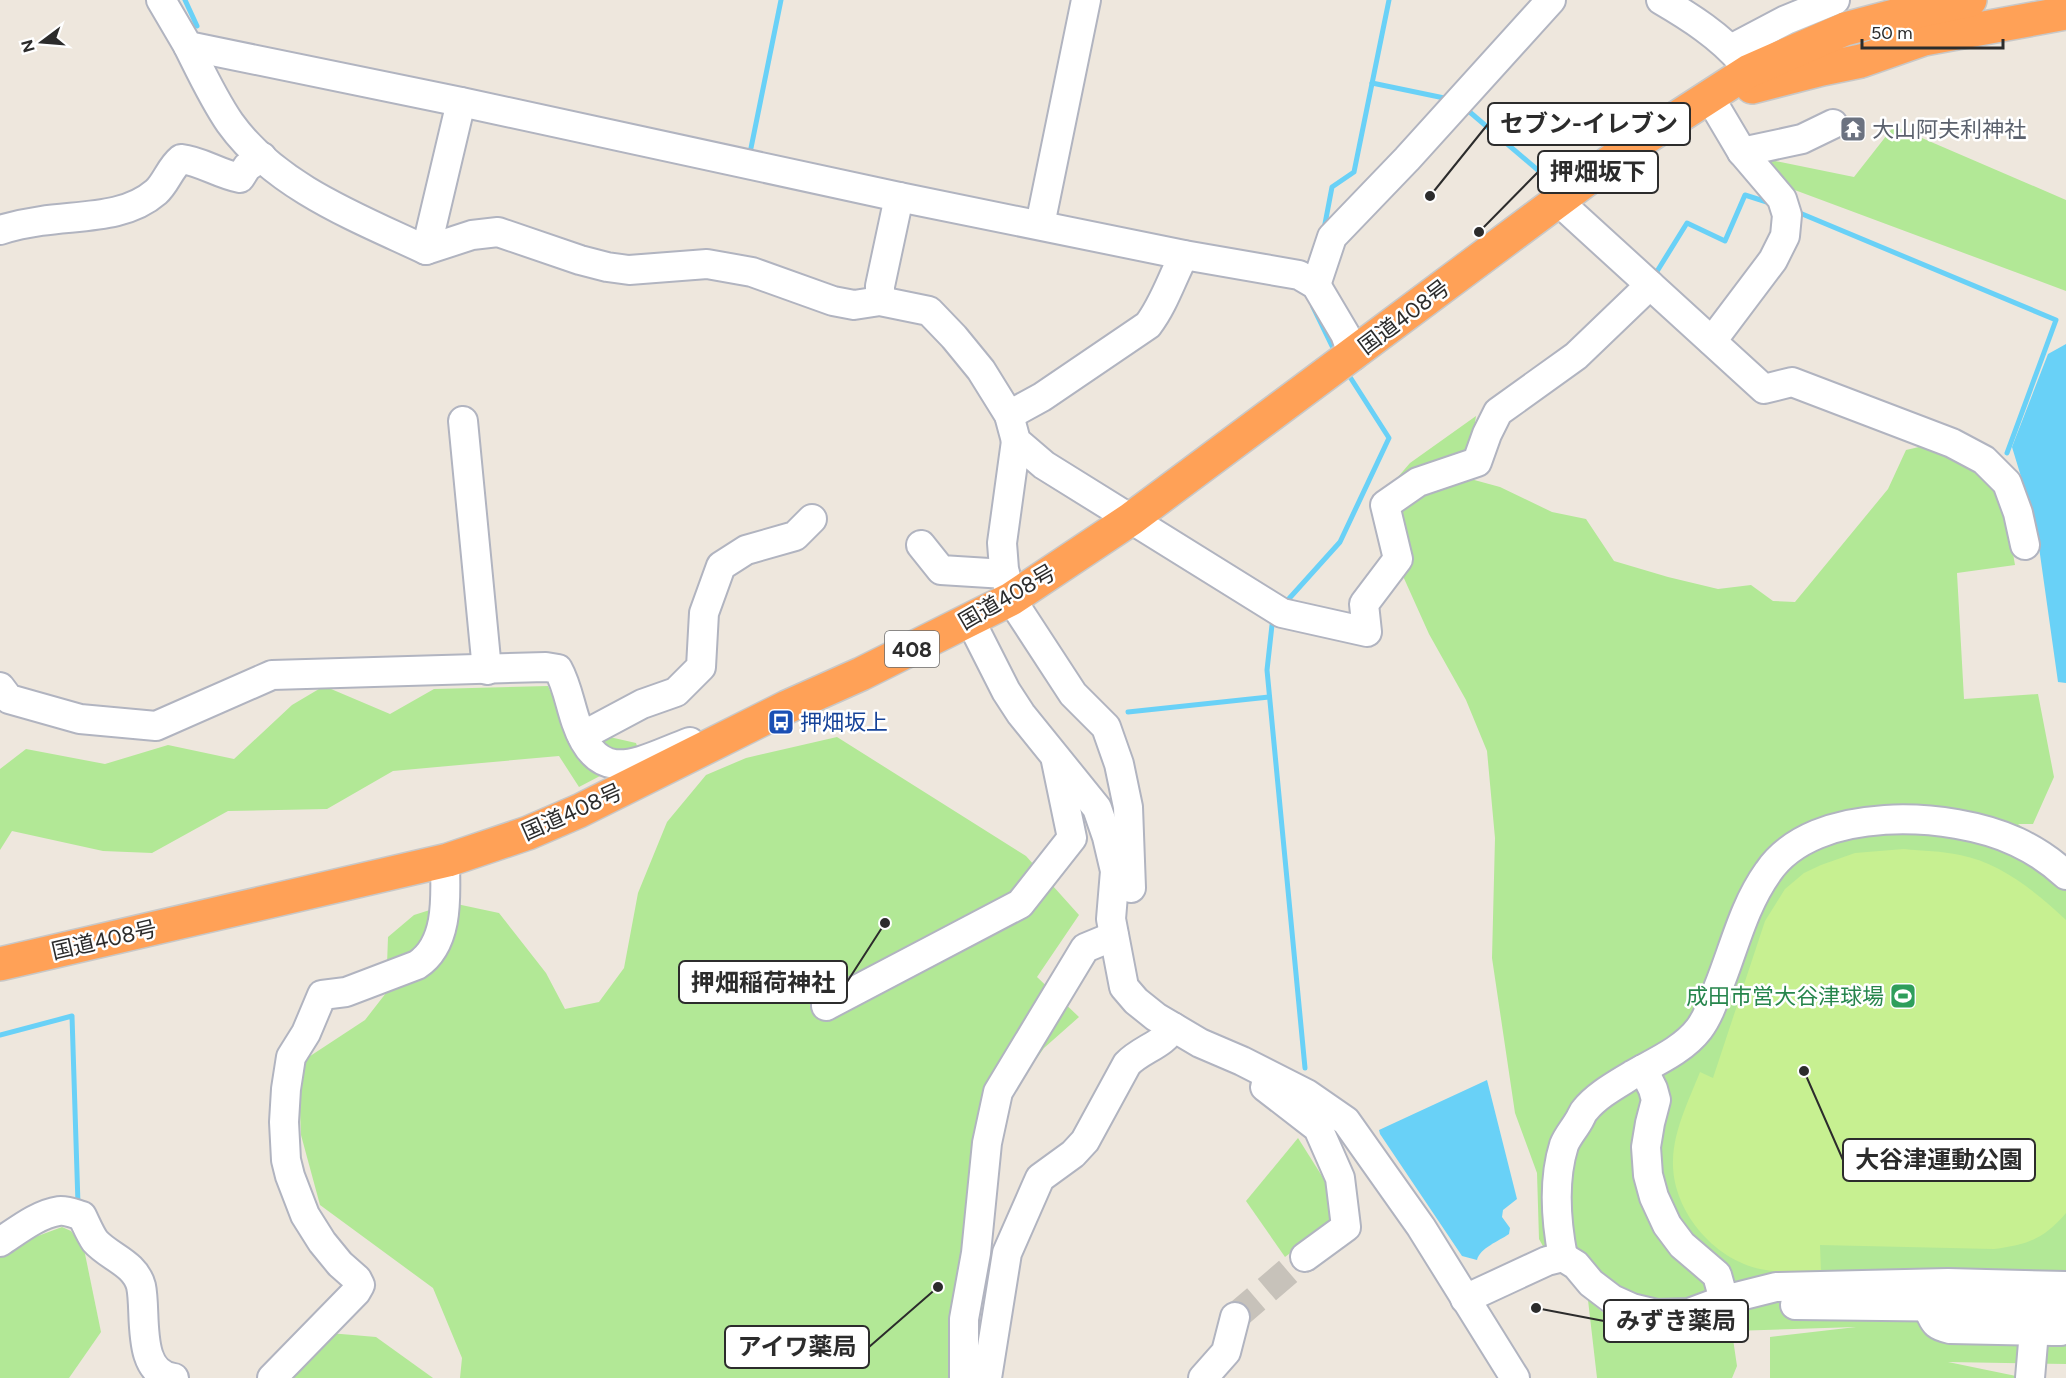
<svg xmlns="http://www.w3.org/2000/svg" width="2066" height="1378" font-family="Figtree,'Noto Sans JP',sans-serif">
<rect width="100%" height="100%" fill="#eee7dd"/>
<g fill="#b2e896">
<polygon points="1894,126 2066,200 2066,291 1792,189 1756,157 1854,177"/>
<polygon points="1476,416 1467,478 1500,487 1552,512 1586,519 1614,561 1668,577 1718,589 1751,585 1773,601 1795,602 1888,489 1906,450 1932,444 1963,456 2003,495 2015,565 1957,573 1964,699 2038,694 2054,777 2033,824 2018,824 2066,861 2066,1364 1948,1362 2016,1376 2016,1378 1770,1378 1770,1337 1856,1327 1635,1334 1597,1300 1557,1271 1539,1239 1537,1173 1515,1113 1492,958 1495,838 1487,751 1466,700 1429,634 1398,565 1375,528 1372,507 1410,463"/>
<polygon points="324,686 390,714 434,689 548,686 555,702 583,731 636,743 640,755 579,787 559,756 393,771 327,809 228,811 152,853 103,851 12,831 0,850 0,769 26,749 105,764 168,745 234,759 292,705"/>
<polygon points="837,737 1026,856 1079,915 1037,977 1079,1017 1044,1048 1011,1094 1001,1142 975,1326 978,1378 460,1378 462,1358 433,1288 320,1205 301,1135 298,1064 365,1020 386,993 388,937 414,915 452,903 499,913 546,973 565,1009 599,1002 624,968 638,893 667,822 706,775 746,758"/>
<polygon points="1298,1138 1327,1184 1331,1222 1285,1257 1246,1201"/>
<polygon points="62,1227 71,1231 84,1249 101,1332 69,1378 0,1378 0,1253 11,1246"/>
<polygon points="1588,1300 1635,1339 1733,1339 1737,1366 1732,1378 1597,1378"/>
<polygon points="306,1331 376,1337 433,1378 293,1378 293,1367"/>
</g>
<path fill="#c7f091" d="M 1904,849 C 1922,851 1942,851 1960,855 C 2001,863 2036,892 2066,920 L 2066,1213 C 2044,1239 2027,1245 1994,1249 L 1820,1245 L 1821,1271 C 1803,1271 1784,1273 1766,1270 C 1716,1263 1671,1211 1673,1160 C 1674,1129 1689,1100 1700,1072 L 1713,1078 L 1765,921 L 1785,889 L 1804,873 L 1821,865 L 1855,853 Z"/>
<g fill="#69d1f7">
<polygon points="2066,344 2066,683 2058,682 2036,526 2012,447 2048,354"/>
<path d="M 1487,1080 L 1517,1199 L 1503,1210 L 1502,1217 L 1510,1228 L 1509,1234 C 1499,1241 1480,1248 1477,1260 L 1462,1256 L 1380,1134 L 1379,1130 Z"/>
</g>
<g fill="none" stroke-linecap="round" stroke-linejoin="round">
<g stroke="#69d1f7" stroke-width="5">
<polyline points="185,0 197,26"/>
<polyline points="1372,83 1449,99"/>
<polyline points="1465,108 1553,183"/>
<polyline points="751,148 781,0"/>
<polyline points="1795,211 2056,320 2007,453"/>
<polyline points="1324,229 1332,187 1354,172 1389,0"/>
<polyline points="1653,270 1656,273 1687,223 1725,241 1745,195 1770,203"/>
<polyline points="1313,307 1332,346"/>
<polyline points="1286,602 1340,542 1389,438 1350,377"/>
<polyline points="1272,625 1267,670 1305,1068"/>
<polyline points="1128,712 1269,697"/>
<polyline points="0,1035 72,1016 78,1204"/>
</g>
<polyline stroke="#c7c2ba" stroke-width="28" stroke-dasharray="28 14" stroke-linecap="butt" points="1235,1317 1305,1257"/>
<defs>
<g id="minor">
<polyline points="161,0 188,46 461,102 899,197 1184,255 1299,275 1316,285 1345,334 1353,356"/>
<path d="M 1661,0 C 1690,17 1720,36 1742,62"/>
<path d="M 188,46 C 201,72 214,100 230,123 C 276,187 358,218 426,250 L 472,235 L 498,232 L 580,260 L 607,267 L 629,270 L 707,264 L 752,272 L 833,301 L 854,305 L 880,301 L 929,311 L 954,337 L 981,370 L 1009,415 L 1016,441 L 1044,465 L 1282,613 L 1367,632 L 1364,604 L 1398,559 L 1385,505 L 1418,482 L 1477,462 L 1487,434 L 1498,412 L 1576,356 L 1650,285"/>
<polyline points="1731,49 1786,20 1835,0"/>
<polyline points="1710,98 1742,152 1782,199 1787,215 1785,236 1773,260 1712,341"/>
<polyline points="1742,152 1802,139 1833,124"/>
<polyline points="1558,201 1764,389 1792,382 1952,443 1984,460 2007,483 2018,513 2025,545"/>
<polyline points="1040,225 1086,0"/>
<path d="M 0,230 C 13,226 27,223 41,221 C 79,215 125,219 156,192 C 166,183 170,168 181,159 C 201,161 219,174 240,178 L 247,167 L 262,157"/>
<polyline points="426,250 461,102"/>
<polyline points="1316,285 1332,237 1407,159 1551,0"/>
<polyline points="880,301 880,286 899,197"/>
<path d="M 1009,415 L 1042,397 L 1148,325 C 1164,304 1172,278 1184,255"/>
<polyline points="463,421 487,670"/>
<polyline points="1016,441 1002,543 1004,569 1011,599 1073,694 1106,727 1119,764 1128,807 1131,888"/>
<polyline points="921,545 941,570 1005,574"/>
<polyline points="970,620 1006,691 1021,714 1097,808 1107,837 1115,871 1111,919 1124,987 1136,1001 1156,1017 1200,1043 1242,1061 1307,1094 1346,1121 1421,1227 1515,1378"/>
<path d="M 0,687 L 9,699 L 80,719 L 156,726 L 272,675 L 546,667 L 558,669 C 567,685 570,705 576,722 C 599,790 641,760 690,742"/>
<polyline points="582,736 642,704 676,692 701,667 704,613 721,566 746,550 795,536 812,519"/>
<polyline points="826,1006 1020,904 1072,838 1056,761"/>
<polyline points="1643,1069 1653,1089 1656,1100 1650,1123 1646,1147 1648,1175 1654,1197 1667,1225 1682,1245 1717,1275 1724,1300"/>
<polyline points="1265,1087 1318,1128 1340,1178 1346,1227 1305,1257"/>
<path d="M 0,1242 C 17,1231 38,1214 59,1211 C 67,1210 75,1214 82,1216 C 86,1224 90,1234 95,1241 C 109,1257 135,1263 141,1286 C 147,1313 135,1373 174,1378"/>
<path d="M 1563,1257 C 1556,1221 1553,1180 1564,1145 C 1567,1137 1574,1129 1578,1122 C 1581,1118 1582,1113 1585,1110 C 1597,1095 1616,1085 1632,1075 C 1655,1062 1683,1050 1699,1029 C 1708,1017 1713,1003 1718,988 C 1734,949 1743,907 1768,872 C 1814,804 1951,811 2017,842 C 2034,850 2052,862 2066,875"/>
<polyline points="1465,1299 1547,1261 1563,1257 1576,1265 1591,1283 1612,1299 1632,1308 1657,1314 1689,1313 1724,1300 1776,1287 1948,1283 2066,1286"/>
<polyline points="1795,1305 2066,1308"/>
<path d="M 1927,1307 C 1935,1321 1932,1325 1950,1329 L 2053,1331 L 2061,1331 L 2066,1326"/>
<path d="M 272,1378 L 356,1292 L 360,1285 L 357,1279 L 340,1264 L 322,1242 L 305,1215 L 290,1176 L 286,1160 L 284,1122 L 286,1089 L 291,1057 L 306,1033 L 322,995 L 346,992 L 417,965 C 448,945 446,899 445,867 L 448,860"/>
<polyline points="964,1378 964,1319 976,1253 987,1143 998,1092 1085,948 1114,936"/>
<path d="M 987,1378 L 1007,1253 L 1036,1187 L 1040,1178 L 1073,1154 L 1085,1141 L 1127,1064 C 1141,1049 1164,1045 1173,1027"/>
<polyline points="1203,1378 1226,1352 1235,1317"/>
<polyline points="2030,1378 2034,1331"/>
</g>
<g id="highway">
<polyline points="1752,87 1822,69 1861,61 1924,39 2066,13"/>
<polyline points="0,964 448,860 528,833 579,811 787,707 861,674 1011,599 1131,519 1625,151 1749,71 1845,29 1898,15 1970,0"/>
</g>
</defs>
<use href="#minor" stroke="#b1b4c0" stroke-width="32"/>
<use href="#highway" stroke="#c8c8c8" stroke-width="36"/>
<use href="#minor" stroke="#fff" stroke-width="28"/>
<use href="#highway" stroke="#ffa157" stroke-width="33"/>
</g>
<defs>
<symbol id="temple-square" viewBox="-11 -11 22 22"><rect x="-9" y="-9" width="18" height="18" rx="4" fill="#6b7280" stroke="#fff"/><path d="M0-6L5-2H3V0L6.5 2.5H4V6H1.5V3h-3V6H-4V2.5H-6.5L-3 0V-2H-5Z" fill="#fff"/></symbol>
<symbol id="bus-square" viewBox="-11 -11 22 22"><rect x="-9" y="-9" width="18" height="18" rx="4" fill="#1a4fb4" stroke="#fff"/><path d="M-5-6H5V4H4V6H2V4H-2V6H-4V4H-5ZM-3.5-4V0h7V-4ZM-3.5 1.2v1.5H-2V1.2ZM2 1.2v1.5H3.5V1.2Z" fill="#fff"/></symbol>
<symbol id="stadium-square" viewBox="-11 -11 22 22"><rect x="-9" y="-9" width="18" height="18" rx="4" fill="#2e9e5b" stroke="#fff"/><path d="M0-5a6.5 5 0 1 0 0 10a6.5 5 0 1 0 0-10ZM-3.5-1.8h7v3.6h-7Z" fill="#fff"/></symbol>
</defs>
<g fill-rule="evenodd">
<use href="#temple-square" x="1838" y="114" width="30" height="30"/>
<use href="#bus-square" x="766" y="707" width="30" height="30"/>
<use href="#stadium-square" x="1888" y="981" width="30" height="30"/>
</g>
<g text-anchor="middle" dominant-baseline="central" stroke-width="5" stroke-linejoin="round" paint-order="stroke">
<rect fill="#fff" stroke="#6b6b6b" stroke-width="1.5" x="885" y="631" width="54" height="36" rx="4.5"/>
<g font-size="21" font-weight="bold" fill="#2c2c2c">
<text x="912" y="649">408</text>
</g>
<g font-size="22" fill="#5b616d" stroke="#fff" text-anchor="start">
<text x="1872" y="129">大山阿夫利神社</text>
</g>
<g font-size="22" fill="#2c2c2c" stroke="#fff">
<text transform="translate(1404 317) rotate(-37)">国道408号</text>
<text transform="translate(1007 597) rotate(-30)">国道408号</text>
<text transform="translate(572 812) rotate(-24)">国道408号</text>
<text transform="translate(104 940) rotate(-13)">国道408号</text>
</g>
<g font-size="22" fill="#164399" stroke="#fff" text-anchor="start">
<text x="800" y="722">押畑坂上</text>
</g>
<g font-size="22" fill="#27864d" stroke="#fff" text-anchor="end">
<text x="1884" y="996">成田市営大谷津球場</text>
</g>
</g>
<path fill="none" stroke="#2c2c2c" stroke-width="2" d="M1430 196L1488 124M1479 232L1538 172M885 923L847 982M1804 1071L1843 1160M1536 1308L1604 1321M938 1287L869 1347"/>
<g fill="#2c2c2c" stroke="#fff" stroke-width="2">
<circle cx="1430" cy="196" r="6"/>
<circle cx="1479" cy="232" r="6"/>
<circle cx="885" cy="923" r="6"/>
<circle cx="1804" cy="1071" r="6"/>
<circle cx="1536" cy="1308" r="6"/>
<circle cx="938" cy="1287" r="6"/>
</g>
<g fill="#fff" stroke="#2c2c2c" stroke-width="2">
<rect x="1488" y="103" width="202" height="42" rx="6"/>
<rect x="1538" y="151" width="120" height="42" rx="6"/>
<rect x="679" y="961" width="168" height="42" rx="6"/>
<rect x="1843" y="1139" width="192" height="42" rx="6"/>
<rect x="1604" y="1300" width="144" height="42" rx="6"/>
<rect x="725" y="1326" width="144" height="42" rx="6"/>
</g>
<g font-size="24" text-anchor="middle" font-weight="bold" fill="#2c2c2c">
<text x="1589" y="132">セブン-イレブン</text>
<text x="1598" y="180">押畑坂下</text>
<text x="763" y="991">押畑稲荷神社</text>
<text x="1939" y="1168">大谷津運動公園</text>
<text x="1676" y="1329">みずき薬局</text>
<text x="797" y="1355">アイワ薬局</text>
</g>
<g transform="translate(42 42) rotate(254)" stroke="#ffffff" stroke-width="4.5" paint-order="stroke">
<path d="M0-4.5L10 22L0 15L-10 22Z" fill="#2c2c2c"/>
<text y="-9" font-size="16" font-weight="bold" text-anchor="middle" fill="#2c2c2c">N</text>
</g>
<path d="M1862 39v9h141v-9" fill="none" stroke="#2c2c2c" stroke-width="3"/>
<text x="1871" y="39" font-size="18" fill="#2c2c2c" stroke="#ffffff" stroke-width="4.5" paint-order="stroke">50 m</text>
</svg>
